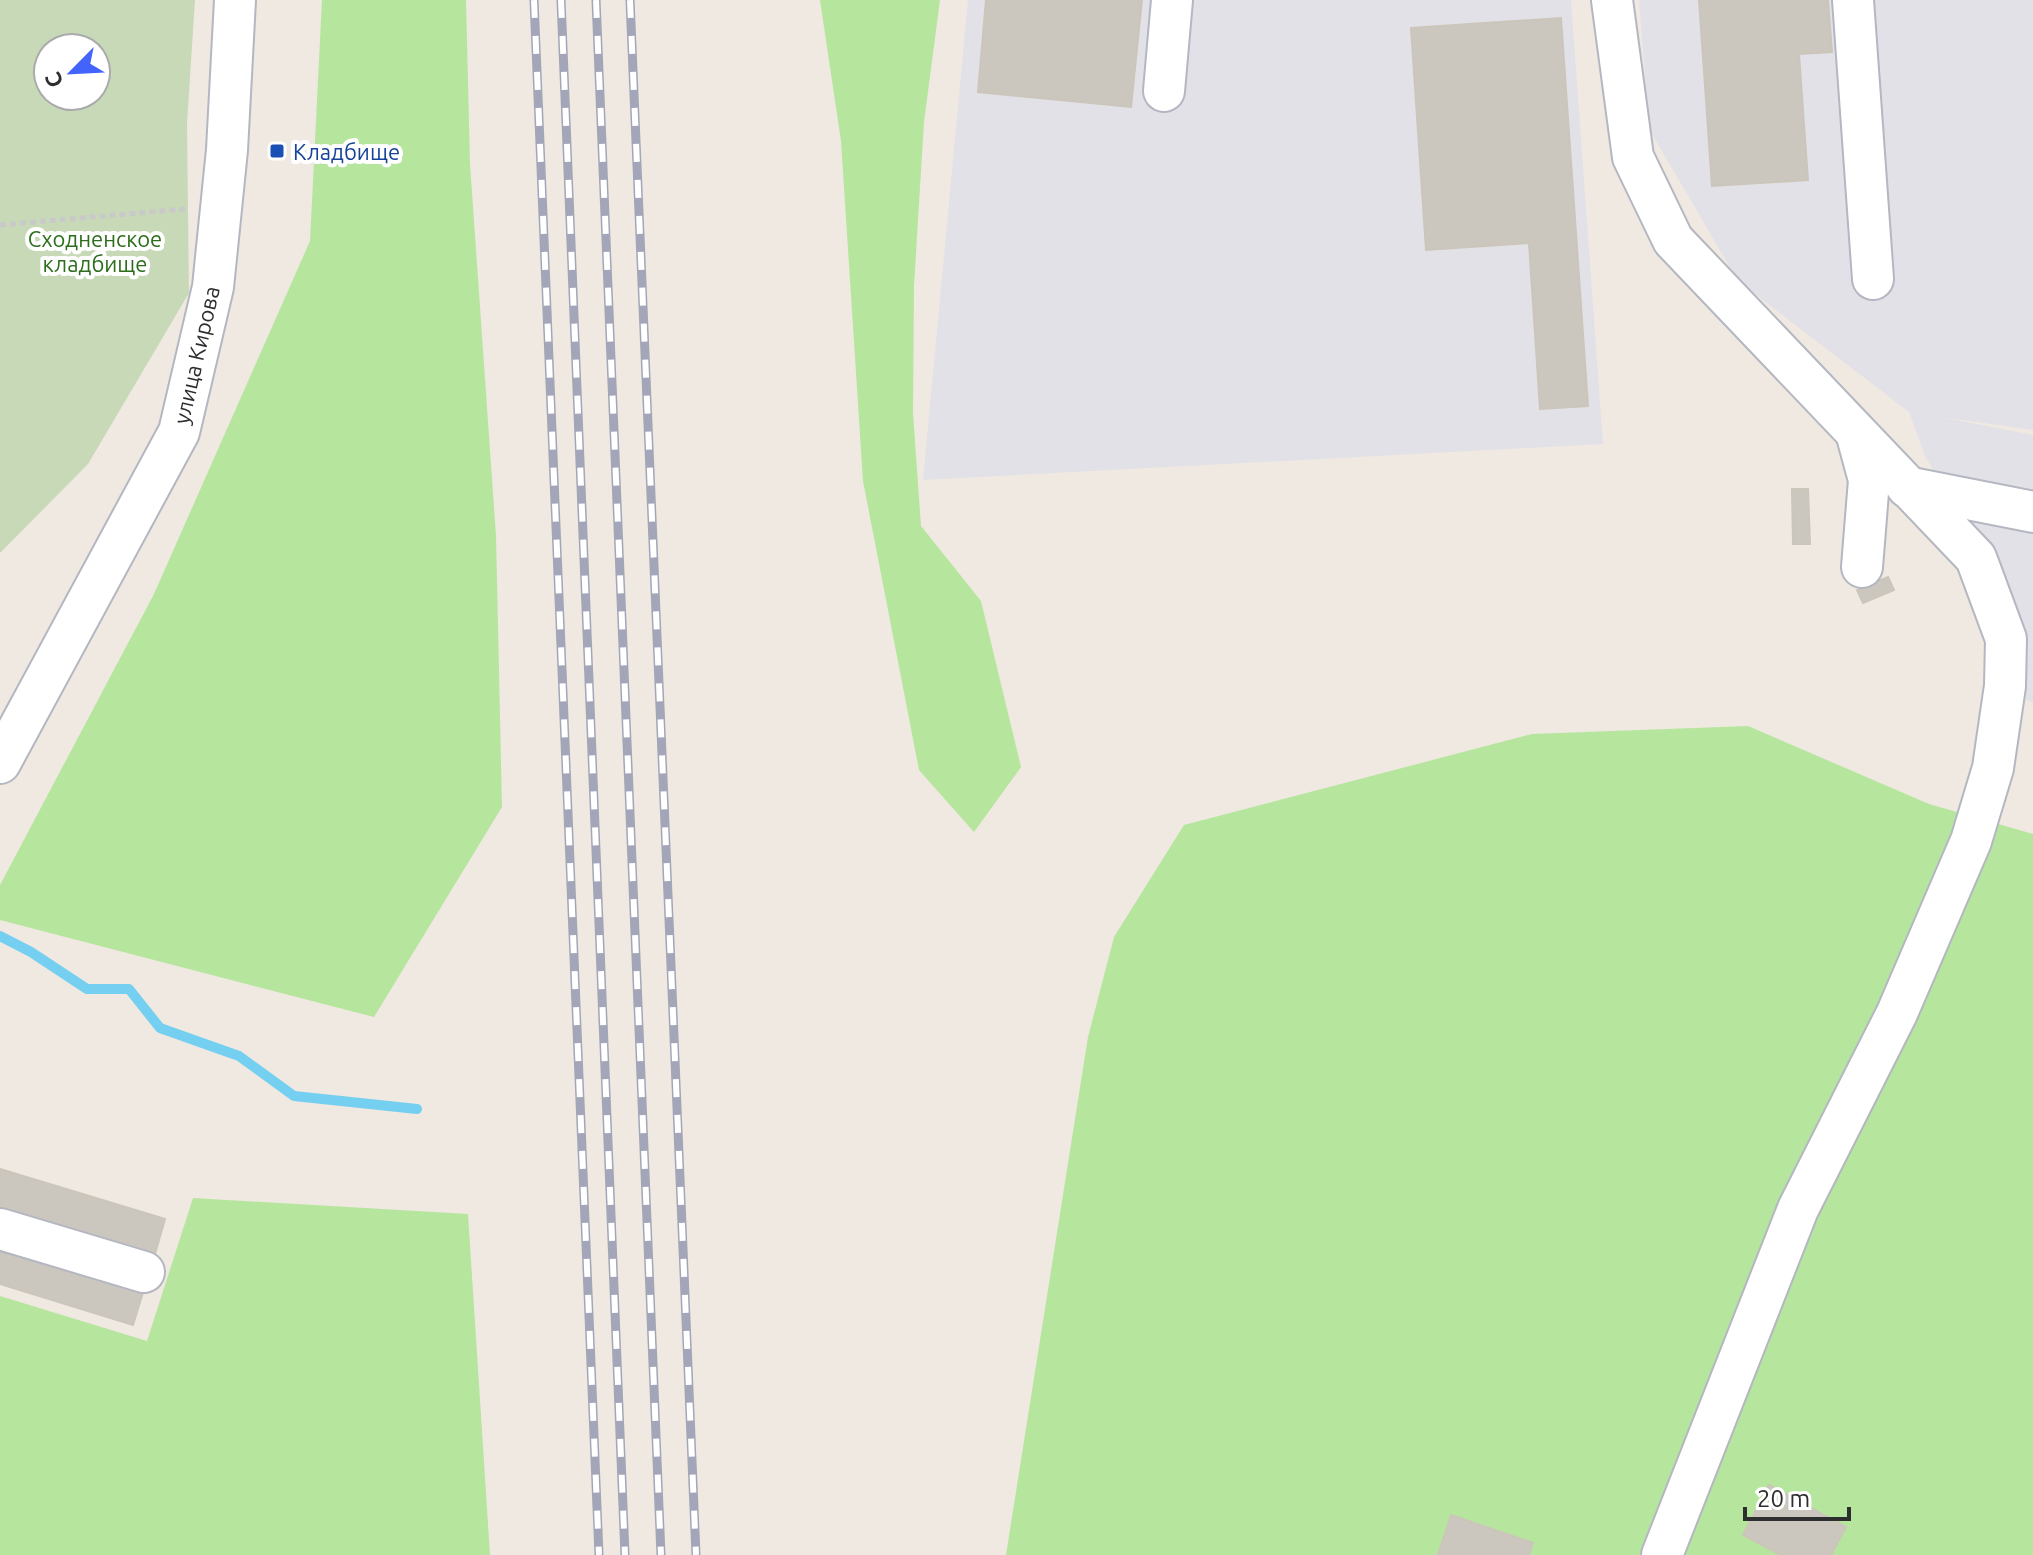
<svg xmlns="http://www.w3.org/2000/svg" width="2033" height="1555" font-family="Ubuntu,sans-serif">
<rect width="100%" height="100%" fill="#efe9e1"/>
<g fill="#e3e1e8">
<polygon points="968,0 1571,0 1603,444 923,480"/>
<polygon points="1639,0 2033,0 2033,430 1941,417 2033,435 2033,702 2026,700 2018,634 1979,548 1925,456 1909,412 1738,281 1649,129"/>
</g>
<g fill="#b6e59e">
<polygon points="322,0 466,0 470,164 496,536 502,807 374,1017 0,920 0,885 154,594 310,241"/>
<polygon points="820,0 940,0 924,122 914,286 913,413 921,526 981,601 1021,767 974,832 919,770 863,481 841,141"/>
<polygon points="1748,726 1929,804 2033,834 2033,1555 1006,1555 1088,1037 1114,937 1184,825 1532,734"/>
<polygon points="193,1198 468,1214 490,1555 0,1555 0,1296 147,1341"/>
</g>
<path fill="#c8d9b8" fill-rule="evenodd" d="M 0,0 L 195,0 L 187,124 L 189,293 L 88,464 L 0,553 ZM 48,48 L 96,48 L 96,96 L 48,96 Z"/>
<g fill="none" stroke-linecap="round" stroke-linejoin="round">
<polyline stroke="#75cff0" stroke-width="10" points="0,936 31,952 87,989 129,989 160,1028 239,1056 294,1096 417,1109"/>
</g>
<g fill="#cbc7bf" stroke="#cbc5ba" stroke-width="2">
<polygon points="986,0 1142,0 1131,107 978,92"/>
<polygon points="1699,0 1828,0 1832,52 1799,54 1808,180 1712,186"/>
<polygon points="1561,18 1588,406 1540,409 1529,243 1426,250 1411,28"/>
<polygon points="1792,489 1808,489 1810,544 1793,544"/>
<polygon points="1888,577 1894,590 1863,603 1857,590"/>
<polygon points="0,1169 165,1219 155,1254 0,1207"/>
<polygon points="0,1246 144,1289 133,1325 0,1284"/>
<polygon points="1769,1485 1846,1527 1831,1555 1781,1555 1743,1535"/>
<polygon points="1451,1515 1533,1543 1529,1555 1438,1555"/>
</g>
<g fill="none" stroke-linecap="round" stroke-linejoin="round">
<defs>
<g id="minor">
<polyline points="1612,0 1633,157 1673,240 1976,558 2006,639 2005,686 1993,768 1971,841 1897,1013 1798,1209 1662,1555"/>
<polyline points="1853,0 1873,279"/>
<polyline points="1164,91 1172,0"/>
<polyline points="1857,436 1869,480 1862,567"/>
<polyline points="1907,487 2033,512"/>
<polyline points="0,763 179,432 213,287 227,150 235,0"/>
<polyline points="0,1229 144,1272"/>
</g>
</defs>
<use href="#minor" stroke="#b4b7c1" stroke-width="44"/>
<polyline stroke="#c9c9c9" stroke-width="5" stroke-dasharray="6 4" stroke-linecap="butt" points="0,225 185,209"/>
<use href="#minor" stroke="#fff" stroke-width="40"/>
<defs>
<g id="rail">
<polyline points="534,0 599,1555"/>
<polyline points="561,0 625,1555"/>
<polyline points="596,0 661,1555"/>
<polyline points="630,0 696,1555"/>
</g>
</defs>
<use href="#rail" stroke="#a3a6b8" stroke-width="9"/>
<use href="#rail" stroke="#fff" stroke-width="6" stroke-dasharray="18" stroke-linecap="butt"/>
</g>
<rect fill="#1a4fb4" stroke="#fff" stroke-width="3" x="269" y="143" width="16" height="16" rx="4"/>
<g text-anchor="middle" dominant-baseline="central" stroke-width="8" stroke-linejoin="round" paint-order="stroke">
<g font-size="22" fill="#164399" stroke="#fff" text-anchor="start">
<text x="293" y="151">Кладбище</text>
</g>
<g font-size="22" fill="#2c6e1b" stroke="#fff">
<text x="95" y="238">Сходненское<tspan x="95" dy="25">кладбище</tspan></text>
</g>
<g font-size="22" fill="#2e2e2e" stroke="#fff">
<text transform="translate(196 355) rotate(-77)">улица Кирова</text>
</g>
</g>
<g transform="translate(72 72) rotate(246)"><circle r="38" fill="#ffffff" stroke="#ababab" stroke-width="2"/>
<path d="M0-6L14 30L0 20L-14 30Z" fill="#4264fb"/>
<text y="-12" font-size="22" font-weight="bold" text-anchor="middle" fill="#2e2e2e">С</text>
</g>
<path d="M1745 1507v12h104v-12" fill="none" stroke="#2e2e2e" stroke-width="4"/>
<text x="1757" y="1507" font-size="24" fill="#2e2e2e" stroke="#ffffff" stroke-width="6" paint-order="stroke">20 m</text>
</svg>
